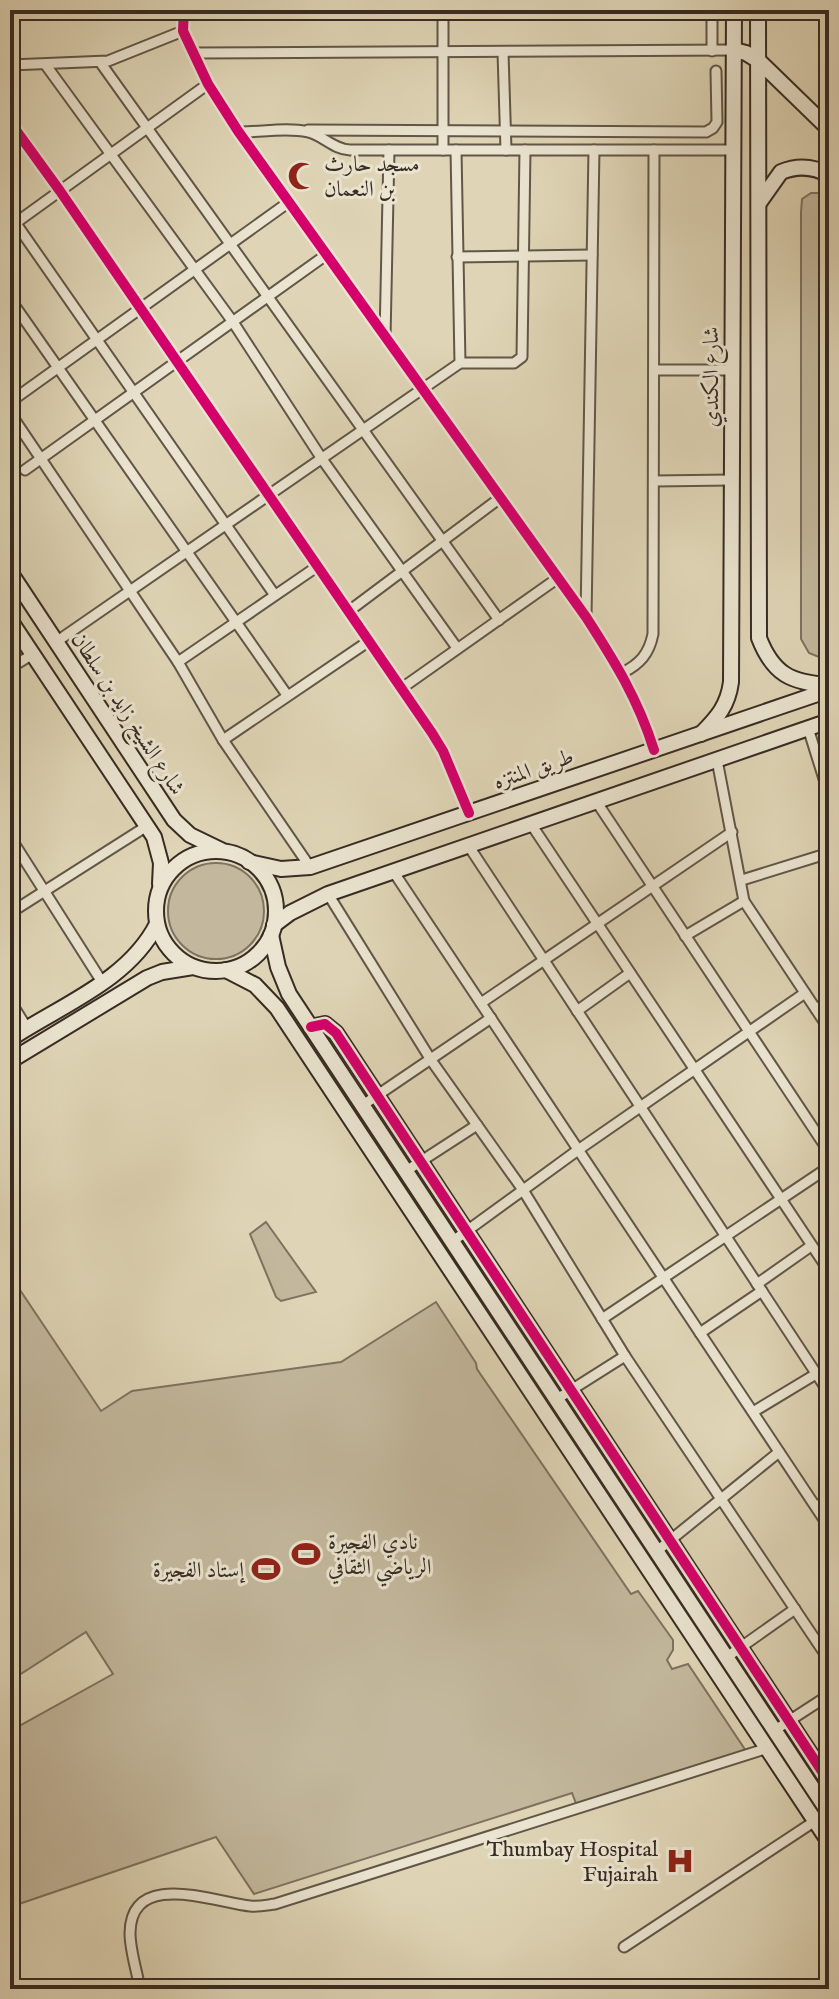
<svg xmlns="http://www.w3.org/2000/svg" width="839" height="1999" font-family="'IM FELL English',Amiri,serif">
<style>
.green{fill:#c3b89d;stroke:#7e7260;stroke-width:2}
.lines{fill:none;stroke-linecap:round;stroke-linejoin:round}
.street-tunnel{stroke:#beb399;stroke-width:9;stroke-dasharray:9 4.5;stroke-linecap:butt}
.street-casing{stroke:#625648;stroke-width:13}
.secondary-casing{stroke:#382b23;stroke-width:18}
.street{stroke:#eae4d0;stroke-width:9}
.secondary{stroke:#eae4d0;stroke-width:14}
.cycleway-casing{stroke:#eae4d0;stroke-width:15}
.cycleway{stroke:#d6006c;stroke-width:10}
.labels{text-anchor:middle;stroke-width:6;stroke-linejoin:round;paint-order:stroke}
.poi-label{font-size:22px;fill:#382b23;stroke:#eae4d0;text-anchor:start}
.street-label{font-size:22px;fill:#382b23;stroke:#eae4d0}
</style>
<rect width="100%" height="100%" fill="#dfd5b6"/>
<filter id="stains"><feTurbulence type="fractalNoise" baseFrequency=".0025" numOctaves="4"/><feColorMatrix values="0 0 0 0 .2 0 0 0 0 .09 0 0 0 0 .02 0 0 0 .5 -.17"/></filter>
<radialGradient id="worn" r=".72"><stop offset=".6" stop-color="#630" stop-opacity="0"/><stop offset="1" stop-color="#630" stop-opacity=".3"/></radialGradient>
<g class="green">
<path d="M811,193H823L829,199V661L809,653L801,639V212L802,199Z"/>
<circle cx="216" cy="911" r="48"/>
<path d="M266,1222L316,1292L281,1301L276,1297L250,1234Z"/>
<path d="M10,1275L101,1411L132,1391L341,1362L436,1302L476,1363L477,1369L631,1594L638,1591L673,1640V1650L667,1660L672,1669L688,1664L746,1751L577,1806L572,1793L254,1894L216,1837L10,1907V1731L113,1674L86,1632L10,1681Z"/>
</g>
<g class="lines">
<path class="street-tunnel" d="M10,480L25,470"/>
<defs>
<g id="street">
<path d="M184,10L183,31L208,84L238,131L586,617C615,662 638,699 654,750"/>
<path d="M443,10V150"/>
<path d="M712,10V51"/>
<path d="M503,52L506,150"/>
<path d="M194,53L734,50"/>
<path d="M100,62L499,620"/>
<path d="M45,64L233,322L322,459L457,648"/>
<path d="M10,65L108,61L183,31"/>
<path d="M10,122L60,191L432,733L443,751L469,813"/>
<path d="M308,130L706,132L713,128L717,122L716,71"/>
<path d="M241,132C262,132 288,127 308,132C324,136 333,149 350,150H733"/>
<path d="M456,150L460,363"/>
<path d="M10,215L274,594"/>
<path d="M10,227L208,84"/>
<path d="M457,257L592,255"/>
<path d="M10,299L287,695"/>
<path d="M385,338L389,150"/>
<path d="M654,370H732"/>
<path d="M10,402L289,202"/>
<path d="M10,413L178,662L223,740L310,867"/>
<path d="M25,470L326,255"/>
<path d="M654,481L731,480"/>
<path d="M349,611L500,498"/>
<path d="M586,617L594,150"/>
<path d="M56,642L460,363H514L522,357L525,150"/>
<path d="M178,662L318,566"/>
<path d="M10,668L33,654"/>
<path d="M622,673C640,664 649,654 653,634L654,150"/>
<path d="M402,688L558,578"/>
<path d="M808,728L829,795"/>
<path d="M223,740L369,641"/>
<path d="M717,760L744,901L829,1029"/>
<path d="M596,801L829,1152"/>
<path d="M531,824L829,1271"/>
<path d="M10,837L102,982"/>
<path d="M468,845L829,1393"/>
<path d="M393,871L829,1527"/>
<path d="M742,880L829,853"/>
<path d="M328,894L431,1060L523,1190L625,1356L829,1660"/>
<path d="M10,913L147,826"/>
<path d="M685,936L744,901"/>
<path d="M10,1001L27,1028"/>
<path d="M481,1003L732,832"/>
<path d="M816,1009L829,1001"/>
<path d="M577,1011L630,973"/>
<path d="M363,1105L491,1018"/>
<path d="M406,1171L477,1125"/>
<path d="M453,1241L578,1150L805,993"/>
<path d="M757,1284L811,1246"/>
<path d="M602,1319L829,1167"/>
<path d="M700,1333L762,1291"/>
<path d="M557,1399L625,1356"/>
<path d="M753,1412L816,1374"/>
<path d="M816,1507L829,1498"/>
<path d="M657,1551L779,1452"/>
<path d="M727,1657L795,1609"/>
<path d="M775,1730L829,1695"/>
<path d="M624,1947L815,1821"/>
<path d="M140,1989C137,1971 130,1951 130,1933C131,1869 214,1902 250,1906C259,1907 267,1905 275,1904L768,1748"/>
</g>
<g id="secondary">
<path d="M758,10L759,638C773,674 791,683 829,685"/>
<path d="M734,50L746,53L759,61L829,129"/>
<path d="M759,203L781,172C798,165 813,166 829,175"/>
<path d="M10,572L174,820L190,835L221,850"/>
<path d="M10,620L154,837L161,863L160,884"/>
<path d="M701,734C718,717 728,705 731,682L734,10"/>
<circle cx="216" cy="911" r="60"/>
<path d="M249,862L281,869L310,867L829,690"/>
<path d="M274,925L290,913L328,894L829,721"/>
<path d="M271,935L278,967L289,994L829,1813"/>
<path d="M226,970L255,985L277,1008L829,1842"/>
<path d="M311,1027L325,1024L336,1033L829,1782"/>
<path d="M10,1039C61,1005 128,981 157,924"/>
<path d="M10,1061L147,978L162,972L193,967"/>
</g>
</defs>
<use href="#street" class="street-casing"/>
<use href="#secondary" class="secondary-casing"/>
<use href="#street" class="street"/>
<use href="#secondary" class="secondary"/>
<defs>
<g id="cycleway">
<path d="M184,10L183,31L208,84L238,131L586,617C615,662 638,699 654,750"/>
<path d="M10,122L60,191L432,733L443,751L469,813"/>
<path d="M311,1027L325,1024L336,1033L829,1782"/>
</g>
</defs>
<use href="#cycleway" class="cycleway-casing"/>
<use href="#cycleway" class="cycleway"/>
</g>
<defs>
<symbol id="mosque-bare" viewBox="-9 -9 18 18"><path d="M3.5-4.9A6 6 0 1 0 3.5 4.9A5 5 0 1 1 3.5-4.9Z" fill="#8f2418" stroke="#eae4d0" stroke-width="2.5" paint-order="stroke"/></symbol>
<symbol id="stadium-bare" viewBox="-9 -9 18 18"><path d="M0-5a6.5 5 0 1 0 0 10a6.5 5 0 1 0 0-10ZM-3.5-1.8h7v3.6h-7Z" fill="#8f2418" stroke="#eae4d0" stroke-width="2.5" paint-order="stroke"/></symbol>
<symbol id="hospital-bare" viewBox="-9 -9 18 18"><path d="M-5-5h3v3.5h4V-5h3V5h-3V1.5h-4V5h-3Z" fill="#8f2418" stroke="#eae4d0" stroke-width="2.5" paint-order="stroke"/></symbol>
</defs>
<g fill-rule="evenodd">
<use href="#mosque-bare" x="282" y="156" width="40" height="40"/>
<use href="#stadium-bare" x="286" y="1534" width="40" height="40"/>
<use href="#stadium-bare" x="246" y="1549" width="40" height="40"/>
<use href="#hospital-bare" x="660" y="1841" width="40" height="40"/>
</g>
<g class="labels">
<g class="poi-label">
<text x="324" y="171">مسجد حارث<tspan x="324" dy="25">بن النعمان</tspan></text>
<text x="328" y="1549">نادي الفجيرة<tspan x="328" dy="25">الرياضي الثقافي</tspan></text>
<text x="244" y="1577" text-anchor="end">إستاد الفجيرة</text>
<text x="658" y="1856" text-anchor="end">Thumbay Hospital<tspan x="658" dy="25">Fujairah</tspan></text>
</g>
<g class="street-label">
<text transform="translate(710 377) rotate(-90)" y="8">شارع الكندي</text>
<text transform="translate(129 713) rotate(57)" y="8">شارع الشيخ زايد بن سلطان</text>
<text transform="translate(533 768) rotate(-19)" y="8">طريق المنتزه</text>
</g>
</g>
<rect width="839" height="1999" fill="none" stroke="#dfd5b6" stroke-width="40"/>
<rect x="12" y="12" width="815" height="1975" fill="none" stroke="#382b23" stroke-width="4"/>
<rect x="20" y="20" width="799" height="1959" fill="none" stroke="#382b23" stroke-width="2"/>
<rect width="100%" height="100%" filter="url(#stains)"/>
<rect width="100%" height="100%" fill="url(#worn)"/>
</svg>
